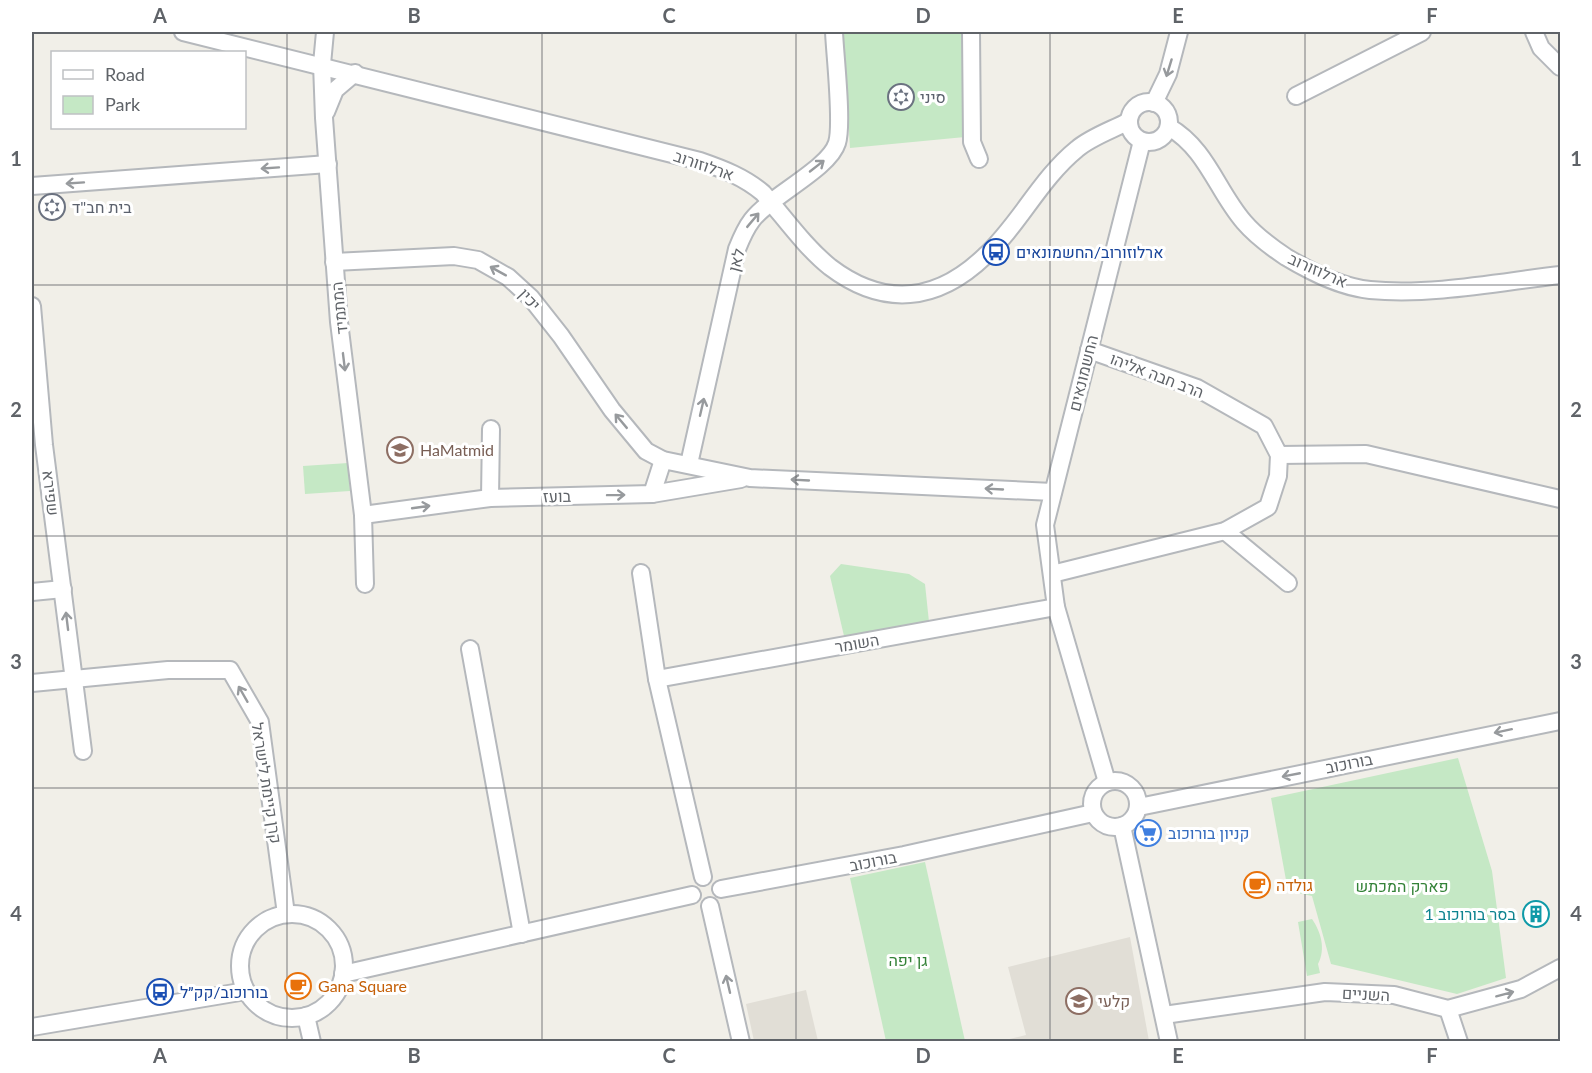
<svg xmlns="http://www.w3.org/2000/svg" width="1592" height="1073" font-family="Lato,Heebo,sans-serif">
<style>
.education{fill:#e1ded6}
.green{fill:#c5e8c5}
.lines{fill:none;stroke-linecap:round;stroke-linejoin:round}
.minor-casing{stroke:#b5b8bc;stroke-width:20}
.minor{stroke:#fff;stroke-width:16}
.oneway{stroke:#979a9d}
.grid{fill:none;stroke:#5f6368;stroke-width:1.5;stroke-opacity:0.55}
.labels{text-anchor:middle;stroke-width:6;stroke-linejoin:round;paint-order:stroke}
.worship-label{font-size:16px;fill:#5b616d;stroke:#fff;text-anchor:start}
.street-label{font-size:16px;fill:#5f6368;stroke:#fff}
.transit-label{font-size:16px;fill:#164399;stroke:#fff;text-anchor:start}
.education-label{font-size:16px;fill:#785e54;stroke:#fff;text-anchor:start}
.shop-label{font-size:16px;fill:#366cbe;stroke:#fff;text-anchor:start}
.food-label{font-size:16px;fill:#c56008;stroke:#fff;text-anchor:start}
.park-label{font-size:16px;fill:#348238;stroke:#fff}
.culture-label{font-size:16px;fill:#0d838f;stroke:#fff;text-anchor:end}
.neatline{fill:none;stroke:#5f6368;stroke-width:2}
.grid-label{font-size:20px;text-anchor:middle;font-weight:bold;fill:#5f6368}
</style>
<rect width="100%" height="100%" fill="#f1efe8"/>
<g class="education">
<path d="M1130,937L1149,1041H1001L1026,1035L1008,967Z"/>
<path d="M806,990L818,1041H754L746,1004Z"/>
</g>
<g class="green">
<path d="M843,32H966L965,137L850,148Z"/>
<path d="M348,463L350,491L305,494L303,466Z"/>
<path d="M841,564L909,574L925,584L929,622L844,636L830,576Z"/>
<path d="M1458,758L1492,871L1506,978L1457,994L1331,964L1312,896L1288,891L1271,798Z"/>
<path d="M925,862L965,1041H886L850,878Z"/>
<path d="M1312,919C1321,932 1326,949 1318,964L1320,973L1307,976L1298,922Z"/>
</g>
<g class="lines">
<defs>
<g id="minor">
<path d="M183,32L700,161C723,169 744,177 763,193C784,217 805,247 830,267C884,308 937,302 985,256C1019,225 1040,179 1077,149C1091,137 1112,130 1129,121"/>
<path d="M325,32L322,64L324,118L339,322L363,515L365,584"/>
<path d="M971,32L972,142L979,159"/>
<path d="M1534,32L1541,48L1560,67"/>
<path d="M1296,96L1422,32"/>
<circle cx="1149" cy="122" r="20"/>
<path d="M1154,103L1168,74L1179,32"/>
<path d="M326,112L335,90L355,73"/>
<path d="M1169,127C1207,149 1217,191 1244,222C1256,236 1271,247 1286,257C1311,272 1340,287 1370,290C1431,296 1500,282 1560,275"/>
<path d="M32,186L328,164"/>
<path d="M334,262L454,256L478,260L508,277L531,298L561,336L612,410L646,451L663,460L750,478L1053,492"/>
<path d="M32,306L44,445L83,751"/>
<path d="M1279,455L1366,454L1560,499"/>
<path d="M689,464L737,249C741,239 745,229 752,220C770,196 829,169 837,143C843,124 835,55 834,32"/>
<path d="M652,494L663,460"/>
<path d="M490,498L491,429"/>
<path d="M363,515L490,498L652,494L741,479"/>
<path d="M1225,531L1288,583"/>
<path d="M641,573L657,679L703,877"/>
<path d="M1052,574L1225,531L1268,507L1278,476L1279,455L1264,426L1197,388L1089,350"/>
<path d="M32,592L63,589"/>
<path d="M470,649L522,934"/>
<path d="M657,679L1056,607"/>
<path d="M32,683L168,670H230L260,722L286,914"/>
<circle cx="1115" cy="804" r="23"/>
<path d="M1107,782L1056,607L1045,525L1142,141"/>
<path d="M1139,807L1560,721"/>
<path d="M1122,826L1169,1042"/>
<path d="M721,889L904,855L1093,813"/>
<path d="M710,906L741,1042"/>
<circle cx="292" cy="966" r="52"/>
<path d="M343,974L692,895"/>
<path d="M1448,1009L1459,1042"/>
<path d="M1164,1015L1325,992L1394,995L1448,1009L1521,989L1560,968"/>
<path d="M306,1016L312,1042"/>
<path d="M32,1027L246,991"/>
</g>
</defs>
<use href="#minor" class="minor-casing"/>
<use href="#minor" class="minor"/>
</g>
<defs><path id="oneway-shaft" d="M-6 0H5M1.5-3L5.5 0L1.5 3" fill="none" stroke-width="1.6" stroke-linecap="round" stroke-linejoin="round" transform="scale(1.5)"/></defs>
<g class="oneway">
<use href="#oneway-shaft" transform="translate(1169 68) rotate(107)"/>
<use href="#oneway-shaft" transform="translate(817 166) rotate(-38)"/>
<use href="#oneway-shaft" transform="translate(270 168) rotate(176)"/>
<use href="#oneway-shaft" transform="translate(75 183) rotate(176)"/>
<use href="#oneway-shaft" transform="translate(753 220) rotate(-50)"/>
<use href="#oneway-shaft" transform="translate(498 271) rotate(-151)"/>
<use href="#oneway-shaft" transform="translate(344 362) rotate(83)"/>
<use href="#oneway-shaft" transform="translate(702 407) rotate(-77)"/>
<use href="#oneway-shaft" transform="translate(621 421) rotate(-130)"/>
<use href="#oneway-shaft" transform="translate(800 480) rotate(-177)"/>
<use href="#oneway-shaft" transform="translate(994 489) rotate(-177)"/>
<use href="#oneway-shaft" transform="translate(616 495) rotate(-1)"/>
<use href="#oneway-shaft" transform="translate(421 507) rotate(-8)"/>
<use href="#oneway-shaft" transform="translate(67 621) rotate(-97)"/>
<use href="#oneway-shaft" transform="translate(243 694) rotate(-120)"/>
<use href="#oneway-shaft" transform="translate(1503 731) rotate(168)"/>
<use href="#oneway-shaft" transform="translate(1291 775) rotate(169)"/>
<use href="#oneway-shaft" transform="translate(728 984) rotate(-103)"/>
<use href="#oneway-shaft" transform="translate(1505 994) rotate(-15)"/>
</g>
<path class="grid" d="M287,32V1042M542,32V1042M796,32V1042M1050,32V1042M1305,32V1042M32,285H1560M32,536H1560M32,788H1560"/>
<defs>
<symbol id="synagogue-ring" viewBox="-11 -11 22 22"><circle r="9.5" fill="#fff" stroke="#6b7280" stroke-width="1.5"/><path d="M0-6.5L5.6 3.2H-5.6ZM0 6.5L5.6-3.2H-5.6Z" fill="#6b7280"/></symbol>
<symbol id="bus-ring" viewBox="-11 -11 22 22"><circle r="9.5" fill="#fff" stroke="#1a4fb4" stroke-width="1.5"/><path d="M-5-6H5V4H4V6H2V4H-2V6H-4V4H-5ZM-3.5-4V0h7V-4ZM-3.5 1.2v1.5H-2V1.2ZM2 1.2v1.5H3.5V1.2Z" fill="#1a4fb4"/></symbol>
<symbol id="school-ring" viewBox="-11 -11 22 22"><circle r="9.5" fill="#fff" stroke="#8d6e63" stroke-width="1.5"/><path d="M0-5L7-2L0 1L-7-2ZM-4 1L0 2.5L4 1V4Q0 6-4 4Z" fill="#8d6e63"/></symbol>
<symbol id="supermarket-ring" viewBox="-11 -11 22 22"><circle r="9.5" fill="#fff" stroke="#3f7fe0" stroke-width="1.5"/><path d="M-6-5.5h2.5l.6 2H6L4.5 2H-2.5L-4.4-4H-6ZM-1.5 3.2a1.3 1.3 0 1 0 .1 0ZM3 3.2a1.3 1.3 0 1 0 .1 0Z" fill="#3f7fe0"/></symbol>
<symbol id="cafe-ring" viewBox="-11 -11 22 22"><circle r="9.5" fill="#fff" stroke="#e8710a" stroke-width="1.5"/><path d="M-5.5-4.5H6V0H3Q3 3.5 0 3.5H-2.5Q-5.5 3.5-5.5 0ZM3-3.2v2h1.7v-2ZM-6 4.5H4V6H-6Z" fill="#e8710a"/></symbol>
<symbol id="building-ring" viewBox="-11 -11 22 22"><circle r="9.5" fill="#fff" stroke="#0f9aa8" stroke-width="1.5"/><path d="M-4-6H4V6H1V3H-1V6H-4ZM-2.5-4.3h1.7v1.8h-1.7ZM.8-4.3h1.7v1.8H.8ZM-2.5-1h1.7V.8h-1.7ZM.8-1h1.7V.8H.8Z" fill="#0f9aa8"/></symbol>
</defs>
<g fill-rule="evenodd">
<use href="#synagogue-ring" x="886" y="82" width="30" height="30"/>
<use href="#synagogue-ring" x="37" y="192" width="30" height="30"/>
<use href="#bus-ring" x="981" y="237" width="30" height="30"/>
<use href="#school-ring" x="385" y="435" width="30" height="30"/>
<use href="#supermarket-ring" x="1133" y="818" width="30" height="30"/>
<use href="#cafe-ring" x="1242" y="870" width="30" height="30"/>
<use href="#building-ring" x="1521" y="899" width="30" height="30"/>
<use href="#cafe-ring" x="283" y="971" width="30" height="30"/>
<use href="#bus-ring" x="145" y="977" width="30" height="30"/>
<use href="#school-ring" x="1064" y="986" width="30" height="30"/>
</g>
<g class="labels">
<g class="worship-label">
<text x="920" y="103">סיני</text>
<text x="72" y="213">בית חב"ד</text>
</g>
<g class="street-label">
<text transform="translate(704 165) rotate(19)" y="6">ארלוזורוב</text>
<text transform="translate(736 260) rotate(-75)" y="6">לאן</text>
<text transform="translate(1318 270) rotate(24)" y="6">ארלוזורוב</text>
<text transform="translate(530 299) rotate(47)" y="6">יכין</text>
<text transform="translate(339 308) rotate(-96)" y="6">המתמיד</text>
<text transform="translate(1083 373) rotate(-76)" y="6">החשמונאים</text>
<text transform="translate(1157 375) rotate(21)" y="6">הרב חבה אליהו</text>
<text transform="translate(51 493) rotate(83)" y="6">שפירא</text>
<text transform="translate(557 496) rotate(-1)" y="6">בועז</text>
<text transform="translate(857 643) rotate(-10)" y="6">השומר</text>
<text transform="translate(1349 763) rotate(-11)" y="6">בורוכוב</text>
<text transform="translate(267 783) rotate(81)" y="6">קרן קיימת לישראל</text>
<text transform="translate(873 861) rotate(-11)" y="6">בורוכוב</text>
<text transform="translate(1366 994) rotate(3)" y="6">השניים</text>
</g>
<g class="transit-label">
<text x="1016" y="258">ארלוזורוב/החשמונאים</text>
<text x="180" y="998">בורוכוב/קק״ל</text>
</g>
<g class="education-label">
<text x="420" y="456">HaMatmid</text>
<text x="1098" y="1007">קלעי</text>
</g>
<g class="shop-label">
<text x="1168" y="839">קניון בורוכוב</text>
</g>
<g class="food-label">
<text x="1276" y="891">גולדה</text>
<text x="318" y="992">Gana Square</text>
</g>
<g class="park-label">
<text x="1402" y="892">פארק המכתש</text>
<text x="908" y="966">גן יפה</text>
</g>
<g class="culture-label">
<text x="1516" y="920">בסר בורוכוב 1</text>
</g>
</g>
<rect width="1592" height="1073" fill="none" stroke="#ffffff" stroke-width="66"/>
<rect x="51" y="51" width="195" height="78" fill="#ffffff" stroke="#bfc1c3" stroke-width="1.5"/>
<rect x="63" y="70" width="30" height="9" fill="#ffffff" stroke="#bfc1c3" stroke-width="1.5"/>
<text x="105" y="81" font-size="18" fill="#5f6368">Road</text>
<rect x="63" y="96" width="30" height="18" fill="#c5e8c5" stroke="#bfc1c3" stroke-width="1.5"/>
<text x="105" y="111" font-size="18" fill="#5f6368">Park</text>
<rect x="33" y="33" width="1526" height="1007" class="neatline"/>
<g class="grid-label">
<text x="160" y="23">A</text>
<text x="414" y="23">B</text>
<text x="669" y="23">C</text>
<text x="923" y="23">D</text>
<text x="1178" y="23">E</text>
<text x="1432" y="23">F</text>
<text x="16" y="166">1</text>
<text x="1576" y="166">1</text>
<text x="16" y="417">2</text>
<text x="1576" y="417">2</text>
<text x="16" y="669">3</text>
<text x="1576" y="669">3</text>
<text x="16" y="921">4</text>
<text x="1576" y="921">4</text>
<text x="160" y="1063">A</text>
<text x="414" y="1063">B</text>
<text x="669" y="1063">C</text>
<text x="923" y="1063">D</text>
<text x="1178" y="1063">E</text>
<text x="1432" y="1063">F</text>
</g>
</svg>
